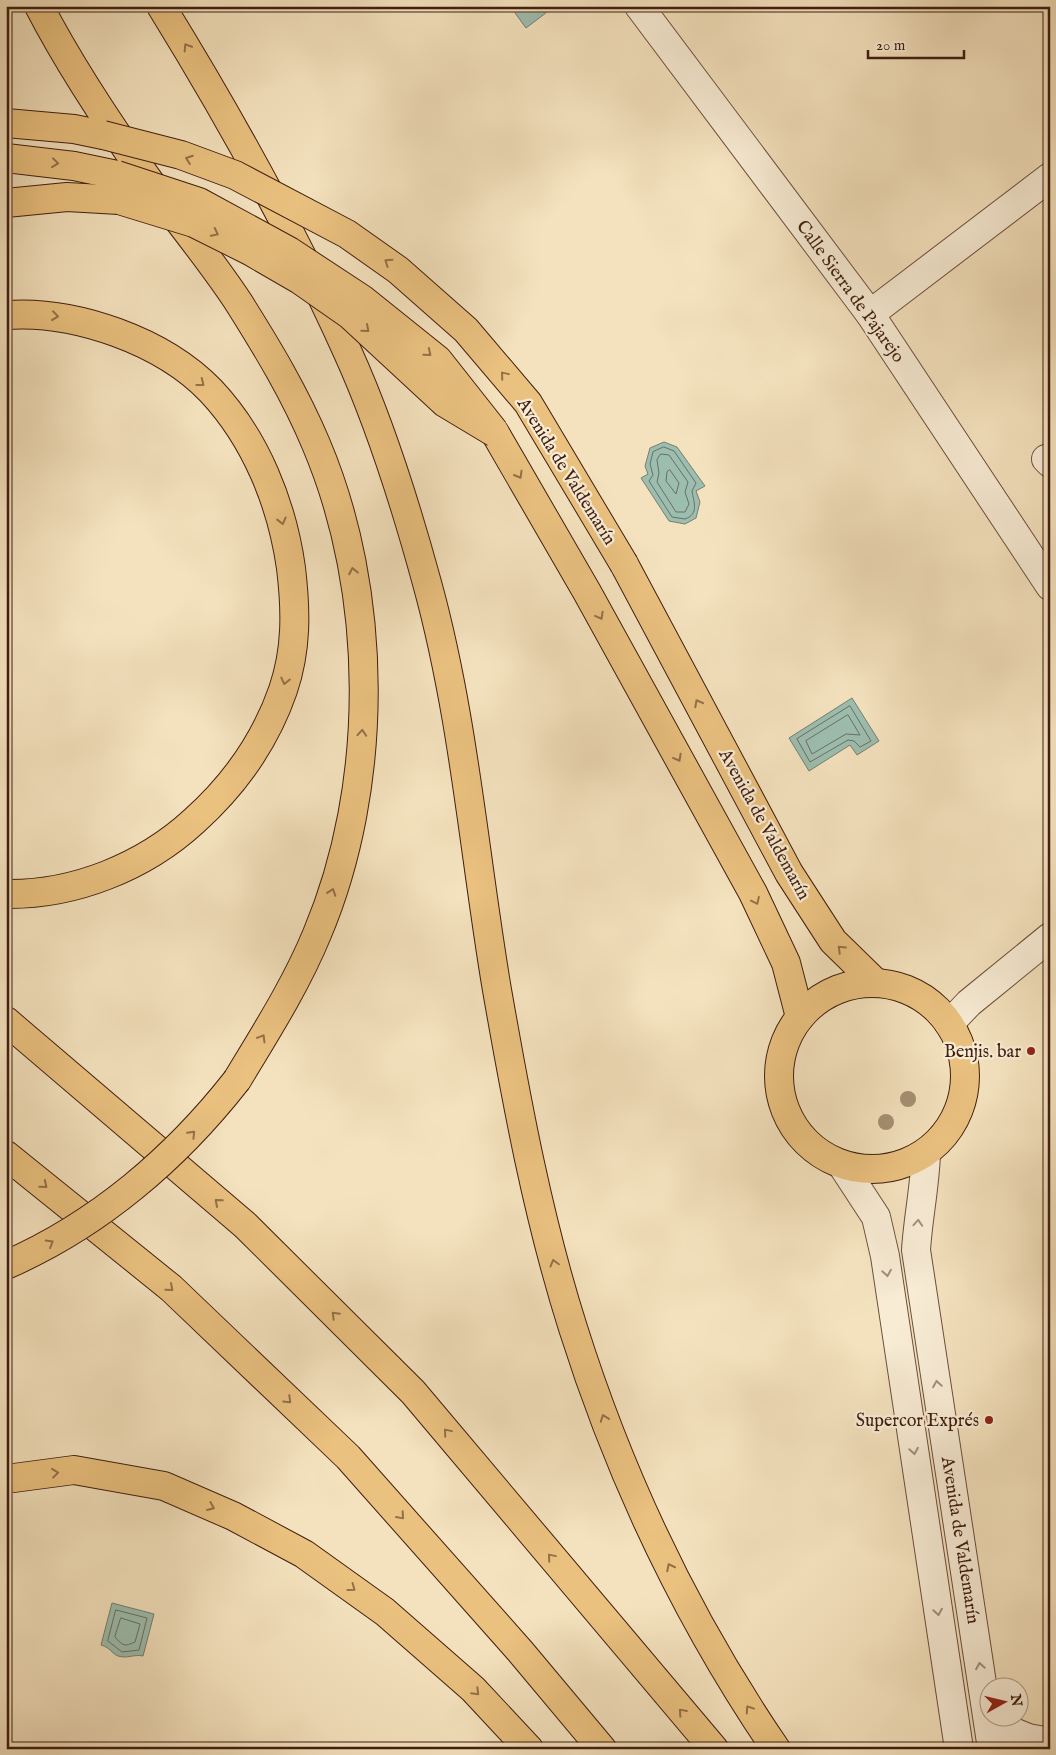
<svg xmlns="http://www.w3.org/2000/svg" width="1056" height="1755" font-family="'IM FELL English',serif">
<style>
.water{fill:#9cbeb0;stroke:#767e70}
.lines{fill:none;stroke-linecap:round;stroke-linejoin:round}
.shore{stroke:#6d6e60;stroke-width:1}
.minor-casing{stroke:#6c4f3c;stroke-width:30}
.major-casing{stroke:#3e1e11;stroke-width:30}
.highway-casing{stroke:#3e1e11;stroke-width:30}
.minor{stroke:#f8ecd5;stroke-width:28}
.major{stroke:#eac17f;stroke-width:28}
.highway{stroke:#eac17f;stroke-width:28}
.major-bridge-casing{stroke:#3e1e11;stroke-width:30;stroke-linecap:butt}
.highway-bridge-casing{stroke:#3e1e11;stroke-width:30;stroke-linecap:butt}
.major-bridge{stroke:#eac17f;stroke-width:28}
.highway-bridge{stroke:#eac17f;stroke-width:28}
.tree{fill:#a59174}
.oneway{stroke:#947048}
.oneway2{stroke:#a48f7d}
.poi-dot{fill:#8f2418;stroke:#f8ecd5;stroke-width:2}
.labels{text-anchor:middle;stroke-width:4.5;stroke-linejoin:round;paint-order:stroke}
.street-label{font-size:18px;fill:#3e1e11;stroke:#f8ecd5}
.poi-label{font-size:18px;fill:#3e1e11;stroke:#f8ecd5;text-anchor:end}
</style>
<rect width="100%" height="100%" fill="#f4e2be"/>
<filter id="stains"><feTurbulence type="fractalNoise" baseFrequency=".004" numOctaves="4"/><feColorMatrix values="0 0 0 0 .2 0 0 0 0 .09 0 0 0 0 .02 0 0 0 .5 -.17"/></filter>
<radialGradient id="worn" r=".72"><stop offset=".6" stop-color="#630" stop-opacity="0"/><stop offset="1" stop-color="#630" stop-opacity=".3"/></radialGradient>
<g class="water">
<path d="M510,6H555L526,28Z"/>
<path d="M664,442L677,447L705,486L696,491L700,502L696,518L685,524L669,521L641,478L648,474L645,466L650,448Z"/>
<path d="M852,698L879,741L857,755L850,745L809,771L789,738Z"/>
<path d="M112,1603L154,1614L143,1656C134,1654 127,1659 118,1656C111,1653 111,1648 101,1645Z"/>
</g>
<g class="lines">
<g class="shore">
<path d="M664,447L674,451L696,483L692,491C694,503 699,514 685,519L672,517L649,481L653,475L650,464L653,452Z"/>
<path d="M661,454L669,455L688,482L685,492L689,504L685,512H676L657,482L659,473L657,460Z"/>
<path d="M670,470L679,483L676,494L666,481L667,472Z"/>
<path d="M850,706L871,741L860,747L854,741L848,740L810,762L797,739Z"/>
<path d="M848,715L860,735L846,734L812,754L806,741Z"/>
<path d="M116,1610L147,1618L139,1650L122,1652L108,1641Z"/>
<path d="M121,1618L140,1624L135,1642C124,1647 123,1646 115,1637Z"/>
</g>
<defs>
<g id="minor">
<path d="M639,6L870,314L1050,586"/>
<path d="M870,314L1050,177"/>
<path d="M1046,459L1050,463"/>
<path d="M949,1024L969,1003L1050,937"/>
<path d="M926,1153C925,1186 918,1218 916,1250L992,1749"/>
<path d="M842,1165L876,1217L885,1256L959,1749"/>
<path d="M989,1722L1028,1738L1050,1742"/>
</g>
<g id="major">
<path d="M6,123L74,129L103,135"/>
<path d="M6,158L74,166L117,175"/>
<path d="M495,433L587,592L753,893L786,963L800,1017"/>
<path d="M624,564L789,873L833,941L876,983"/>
<circle cx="872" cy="1076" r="93"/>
</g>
<g id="highway">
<path d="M39,6C70,66 108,123 147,178C177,220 211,260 239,303C268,349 295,394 316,444C379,592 380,785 317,934C296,985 266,1032 237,1080"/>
<path d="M161,6C230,118 294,233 348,353C381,426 406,506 427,583C464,717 474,854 497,990C517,1104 538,1218 573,1328C620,1477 688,1620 776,1749"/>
<path d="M6,203L67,197L119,200"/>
<path d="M6,315C75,310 163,341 211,391C256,439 282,504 291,568C296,610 297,649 283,690C265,742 234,785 194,821C144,867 74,895 6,894"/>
<path d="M6,1021L245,1225L413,1392L714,1749"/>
<path d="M6,1155L171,1288L348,1457L520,1651L602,1749"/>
<path d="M6,1479L74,1470L164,1486L233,1516L304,1554L385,1612L473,1689L529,1749"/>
</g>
</defs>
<use href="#minor" class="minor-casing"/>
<use href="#major" class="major-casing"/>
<use href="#highway" class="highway-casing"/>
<use href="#minor" class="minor"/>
<use href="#major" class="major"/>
<use href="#highway" class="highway"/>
<defs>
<g id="major-bridge">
<path d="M103,135L181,155L235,175L347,234L398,270L466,330L528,403L624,564"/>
<path d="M117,175L199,202L289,251L362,299L438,360L494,431"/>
</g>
<g id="highway-bridge">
<path d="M119,200L194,223L250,251L300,280L350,315L445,403L495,433"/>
<path d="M6,1265C98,1225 176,1158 237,1080"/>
</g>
</defs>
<use href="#major-bridge" class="major-bridge-casing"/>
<use href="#highway-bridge" class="highway-bridge-casing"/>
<use href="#major-bridge" class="major-bridge"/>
<use href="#highway-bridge" class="highway-bridge"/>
</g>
<g class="tree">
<circle cx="908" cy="1099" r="8"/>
<circle cx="886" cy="1122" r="8"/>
</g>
<defs><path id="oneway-chevron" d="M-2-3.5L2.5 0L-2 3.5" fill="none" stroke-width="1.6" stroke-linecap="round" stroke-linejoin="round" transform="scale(1.25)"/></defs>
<g class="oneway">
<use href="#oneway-chevron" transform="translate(187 47) rotate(-122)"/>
<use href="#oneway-chevron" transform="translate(189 159) rotate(-160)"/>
<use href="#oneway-chevron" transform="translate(55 163) rotate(7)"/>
<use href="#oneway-chevron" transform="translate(215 233) rotate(26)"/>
<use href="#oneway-chevron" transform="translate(388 262) rotate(-145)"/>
<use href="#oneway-chevron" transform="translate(55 316) rotate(7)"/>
<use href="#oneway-chevron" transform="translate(366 329) rotate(41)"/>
<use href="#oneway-chevron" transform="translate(428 353) rotate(39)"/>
<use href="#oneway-chevron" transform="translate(504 375) rotate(-130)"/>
<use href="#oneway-chevron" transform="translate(201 383) rotate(38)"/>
<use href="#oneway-chevron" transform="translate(519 475) rotate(60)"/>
<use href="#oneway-chevron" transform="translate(282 521) rotate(76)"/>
<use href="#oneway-chevron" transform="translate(353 571) rotate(-101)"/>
<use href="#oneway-chevron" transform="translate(600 616) rotate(61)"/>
<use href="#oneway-chevron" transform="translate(285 681) rotate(103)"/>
<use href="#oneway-chevron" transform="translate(698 703) rotate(-118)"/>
<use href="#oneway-chevron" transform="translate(362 733) rotate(-86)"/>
<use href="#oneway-chevron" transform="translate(678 758) rotate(61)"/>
<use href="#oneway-chevron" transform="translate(332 892) rotate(-71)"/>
<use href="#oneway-chevron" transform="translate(756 901) rotate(65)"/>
<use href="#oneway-chevron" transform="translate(841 949) rotate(-136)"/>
<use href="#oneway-chevron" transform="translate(262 1038) rotate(-59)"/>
<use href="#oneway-chevron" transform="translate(192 1134) rotate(-46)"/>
<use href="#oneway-chevron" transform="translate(44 1185) rotate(39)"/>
<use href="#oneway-chevron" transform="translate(218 1202) rotate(-139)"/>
<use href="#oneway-chevron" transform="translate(50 1243) rotate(-30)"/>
<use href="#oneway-chevron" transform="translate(554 1263) rotate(-105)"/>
<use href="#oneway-chevron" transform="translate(170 1288) rotate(41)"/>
<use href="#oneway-chevron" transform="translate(335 1315) rotate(-135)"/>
<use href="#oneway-chevron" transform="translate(288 1400) rotate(44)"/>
<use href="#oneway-chevron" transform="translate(604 1418) rotate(-110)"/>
<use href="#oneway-chevron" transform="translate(447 1432) rotate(-130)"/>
<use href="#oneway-chevron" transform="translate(55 1473) rotate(-7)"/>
<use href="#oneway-chevron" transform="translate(211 1507) rotate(23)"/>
<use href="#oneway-chevron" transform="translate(401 1516) rotate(49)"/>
<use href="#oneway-chevron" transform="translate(551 1557) rotate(-130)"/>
<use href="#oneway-chevron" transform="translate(670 1567) rotate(-117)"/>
<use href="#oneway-chevron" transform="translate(352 1588) rotate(36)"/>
<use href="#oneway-chevron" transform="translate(476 1692) rotate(45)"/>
<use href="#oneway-chevron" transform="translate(749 1709) rotate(-124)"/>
<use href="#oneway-chevron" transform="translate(682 1712) rotate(-131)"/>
</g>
<g class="oneway2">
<use href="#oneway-chevron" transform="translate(918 1223) rotate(-86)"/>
<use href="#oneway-chevron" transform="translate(887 1273) rotate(81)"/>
<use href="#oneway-chevron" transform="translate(937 1384) rotate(-99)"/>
<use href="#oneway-chevron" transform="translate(914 1451) rotate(81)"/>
<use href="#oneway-chevron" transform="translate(938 1612) rotate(81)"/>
<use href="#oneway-chevron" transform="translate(980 1666) rotate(-99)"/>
</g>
<g class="poi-dot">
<circle cx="1031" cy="1051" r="5"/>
<circle cx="989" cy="1420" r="5"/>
</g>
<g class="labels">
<g class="street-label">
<text transform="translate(851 291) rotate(54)" y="6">Calle Sierra de Pajarejo</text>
<text transform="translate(567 471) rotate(58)" y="6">Avenida de Valdemarín</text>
<text transform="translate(765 824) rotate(61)" y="6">Avenida de Valdemarín</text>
<text transform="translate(961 1540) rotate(81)" y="6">Avenida de Valdemarín</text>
</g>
<g class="poi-label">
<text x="1021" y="1057">Benjis. bar</text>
<text x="979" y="1426">Supercor Exprés</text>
</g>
</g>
<rect width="1056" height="1755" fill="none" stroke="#f4e2be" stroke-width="25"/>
<rect x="8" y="8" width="1041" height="1740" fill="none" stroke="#3e1e11" stroke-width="2.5"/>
<rect x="12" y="12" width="1031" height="1730" fill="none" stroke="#3e1e11"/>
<g transform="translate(1004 1702) rotate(82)"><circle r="24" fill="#f8ecd5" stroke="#ae9a87"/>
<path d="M0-4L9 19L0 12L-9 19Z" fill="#8f2418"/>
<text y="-8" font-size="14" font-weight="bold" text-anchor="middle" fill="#3e1e11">N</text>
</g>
<path d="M868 50v8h96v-8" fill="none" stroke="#3e1e11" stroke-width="2.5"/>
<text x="876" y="50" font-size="15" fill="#3e1e11" stroke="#f8ecd5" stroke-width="4" paint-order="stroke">20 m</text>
<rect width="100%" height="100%" filter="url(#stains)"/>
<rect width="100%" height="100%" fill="url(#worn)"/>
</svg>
